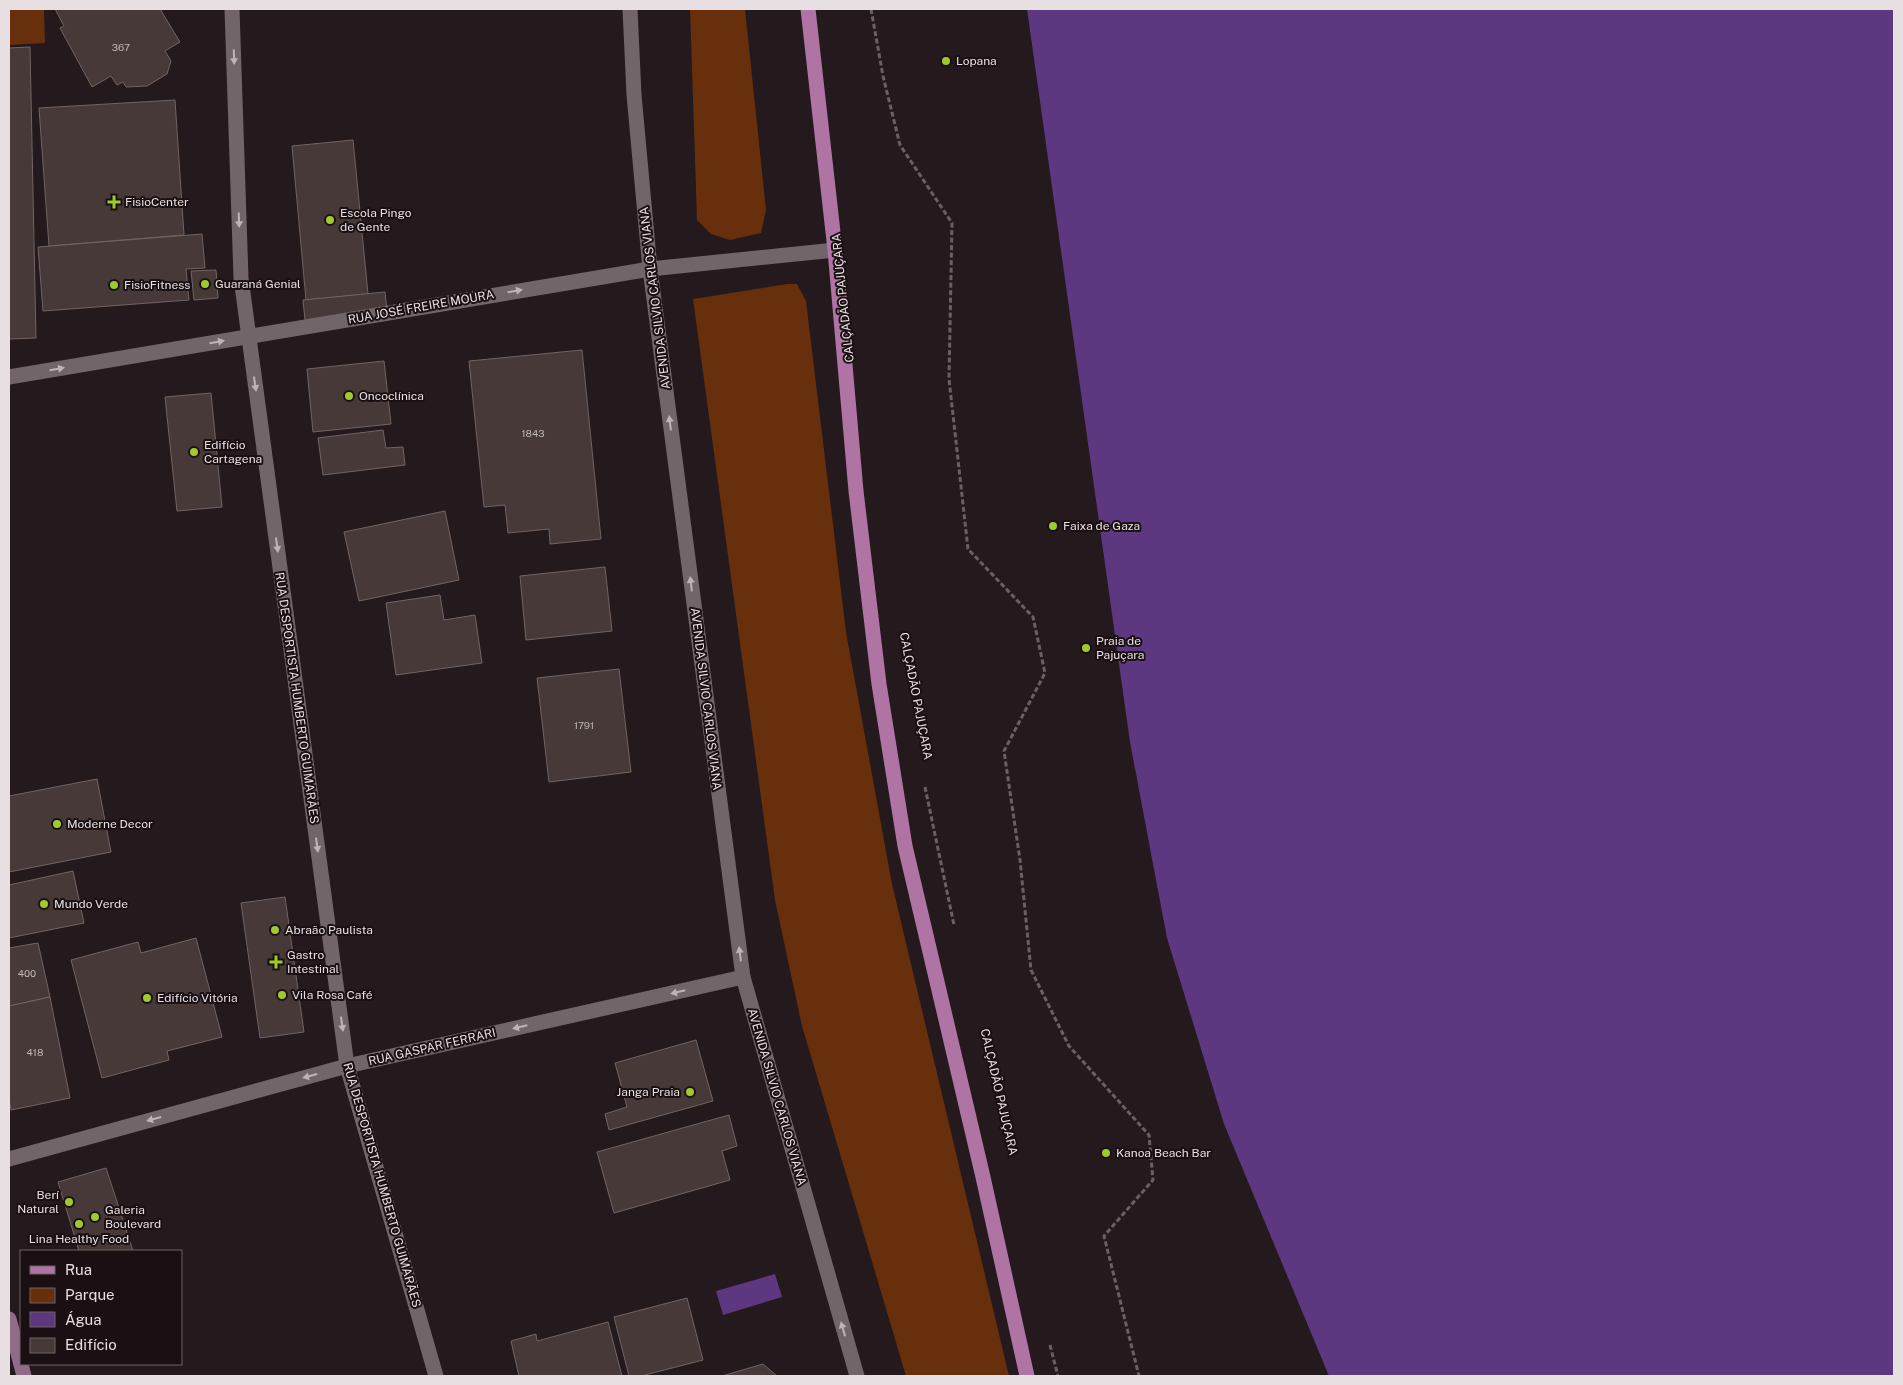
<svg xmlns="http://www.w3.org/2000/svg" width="1903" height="1385" font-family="'Public Sans',sans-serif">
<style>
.green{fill:#672f0b}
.water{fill:#5e3781}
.building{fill:#463938;stroke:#726463}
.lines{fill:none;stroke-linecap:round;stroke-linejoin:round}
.path{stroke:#6a6063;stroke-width:3;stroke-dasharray:5 2.5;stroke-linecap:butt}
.street{stroke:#726569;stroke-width:15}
.secondary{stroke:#906c87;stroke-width:15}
.primary{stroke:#af73a4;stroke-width:15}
.oneway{fill:#beb4b7}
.poi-dot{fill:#a0c92c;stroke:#1a1013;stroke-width:2}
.labels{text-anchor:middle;stroke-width:4;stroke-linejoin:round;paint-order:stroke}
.number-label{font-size:10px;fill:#bfb6b7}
.poi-label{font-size:12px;fill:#e7dfe1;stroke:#1a1013;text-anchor:start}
.street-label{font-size:12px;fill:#e7dfe1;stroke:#1a1013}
</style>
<rect width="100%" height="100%" fill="#24191c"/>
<g class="green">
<path d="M9,9H44L45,43L9,45Z"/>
<path d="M690,9H745L766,210L761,233L730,240L711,234L697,220Z"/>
<path d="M787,284H797L806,301L846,632L892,884L1009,1376H906L802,1026L775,900L693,299Z"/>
</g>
<g class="water">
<path d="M1027,9H1894V1376H1329L1224,1124L1167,938L1130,742Z"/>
<path d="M775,1274L782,1297L723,1315L716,1291Z"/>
</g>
<g class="building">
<path d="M55,9H160L180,42L165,51L171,61L167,74L147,86L126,87L123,82L117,85L111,76L92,87L60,28L64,26Z"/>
<path d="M30,47L36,338L9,339V48Z"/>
<path d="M175,100L184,235L49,246L39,108Z"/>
<path d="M353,140L368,294L306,300L292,146Z"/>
<path d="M202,234L205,268L186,269L189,300L43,311L38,247Z"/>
<path d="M216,270L218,298L194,300L191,271Z"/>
<path d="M385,292L387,311L305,320L303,300Z"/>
<path d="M582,350L601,539L550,544L549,529L508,533L505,505L484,507L469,361Z"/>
<path d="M384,361L391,424L313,432L307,369Z"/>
<path d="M211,393L222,507L177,511L165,397Z"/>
<path d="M383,430L386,448L403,447L405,465L323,475L318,438Z"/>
<path d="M445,511L459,580L359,601L344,532Z"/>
<path d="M605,567L612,631L526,640L520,576Z"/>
<path d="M440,595L444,620L475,615L482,663L396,675L386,603Z"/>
<path d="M619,669L631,772L549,782L537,678Z"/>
<path d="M97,779L111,852L9,872V796Z"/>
<path d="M73,871L84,923L9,938V885Z"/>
<path d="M285,897L304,1032L260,1038L241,903Z"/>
<path d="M196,938L222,1037L167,1051L169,1060L102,1078L71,960L138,942L141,953Z"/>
<path d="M38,943L50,997L9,1006V948Z"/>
<path d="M50,997L70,1098L11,1110L9,1099V1006Z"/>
<path d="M696,1040L713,1101L609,1130L605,1114L627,1107L615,1063Z"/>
<path d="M729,1115L737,1146L722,1151L730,1180L614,1213L597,1152Z"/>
<path d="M106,1168L133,1251H79L58,1182Z"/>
<path d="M687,1298L703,1360L641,1376H629L614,1317Z"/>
<path d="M608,1322L622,1376H519L511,1341L536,1334L537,1341Z"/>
<path d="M763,1364L777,1376H722Z"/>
</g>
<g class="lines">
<g class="path">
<path d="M871,9L883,76L900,145L952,223L949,379L968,549L1033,617L1045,673L1004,751L1020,860L1031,970L1069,1046L1149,1135L1153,1180L1104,1236L1139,1376"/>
<path d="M925,787L954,925"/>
<path d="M1050,1345L1058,1376"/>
</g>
<g class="street">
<path d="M232,9L241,278L347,1066L436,1376"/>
<path d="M630,9L634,95L650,269L743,977L857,1376"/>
<path d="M9,377L650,269L835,250"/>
<path d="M9,1159L347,1066L743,977"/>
</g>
<path class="secondary" d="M9,1319L24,1376"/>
<path class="primary" d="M808,9L835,250L856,491L879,684L905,846L983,1177L1027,1376"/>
</g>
<defs><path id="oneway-solid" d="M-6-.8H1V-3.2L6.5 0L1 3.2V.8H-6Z" transform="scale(1.25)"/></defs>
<g class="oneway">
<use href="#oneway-solid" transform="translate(234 57) rotate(88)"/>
<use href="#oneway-solid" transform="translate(239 220) rotate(88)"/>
<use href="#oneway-solid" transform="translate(515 291) rotate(-10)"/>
<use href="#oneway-solid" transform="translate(217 342) rotate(-10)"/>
<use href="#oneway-solid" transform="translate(57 369) rotate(-10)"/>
<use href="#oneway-solid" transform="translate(255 384) rotate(82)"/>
<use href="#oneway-solid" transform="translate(670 423) rotate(-97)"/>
<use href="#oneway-solid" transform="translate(277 545) rotate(82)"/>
<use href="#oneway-solid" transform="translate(691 584) rotate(-97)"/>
<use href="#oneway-solid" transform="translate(317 845) rotate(82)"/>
<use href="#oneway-solid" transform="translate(740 954) rotate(-97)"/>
<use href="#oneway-solid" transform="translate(678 992) rotate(167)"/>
<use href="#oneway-solid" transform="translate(342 1024) rotate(82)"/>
<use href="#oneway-solid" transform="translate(520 1027) rotate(167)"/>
<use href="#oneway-solid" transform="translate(310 1076) rotate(165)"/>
<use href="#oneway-solid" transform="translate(154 1119) rotate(165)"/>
<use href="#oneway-solid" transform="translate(843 1329) rotate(-106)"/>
</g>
<g class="poi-dot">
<circle cx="946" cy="61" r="5"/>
<path d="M111.5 194.5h5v5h5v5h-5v5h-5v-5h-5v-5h5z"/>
<circle cx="330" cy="220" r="5"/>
<circle cx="205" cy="284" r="5"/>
<circle cx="114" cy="285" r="5"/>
<circle cx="349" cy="396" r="5"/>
<circle cx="194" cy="452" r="5"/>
<circle cx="1053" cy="526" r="5"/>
<circle cx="1086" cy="648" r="5"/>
<circle cx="57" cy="824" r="5"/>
<circle cx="44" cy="904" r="5"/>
<circle cx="275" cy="930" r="5"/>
<path d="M273.5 954.5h5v5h5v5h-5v5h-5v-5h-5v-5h5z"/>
<circle cx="282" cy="995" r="5"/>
<circle cx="147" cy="998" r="5"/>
<circle cx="690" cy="1092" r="5"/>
<circle cx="1106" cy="1153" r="5"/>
<circle cx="69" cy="1202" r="5"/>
<circle cx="95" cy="1217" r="5"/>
<circle cx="79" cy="1224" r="5"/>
</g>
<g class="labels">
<g class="number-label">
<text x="121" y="51">367</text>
<text x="533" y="437">1843</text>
<text x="584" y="729">1791</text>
<text x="27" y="977">400</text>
<text x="35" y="1056">418</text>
</g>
<g class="poi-label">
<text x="956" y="65">Lopana</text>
<text x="125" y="206">FisioCenter</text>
<text x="340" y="217">Escola Pingo<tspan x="340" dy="14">de Gente</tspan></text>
<text x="215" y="288">Guaraná Genial</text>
<text x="124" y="289">FisioFitness</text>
<text x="359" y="400">Oncoclínica</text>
<text x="204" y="449">Edifício<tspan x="204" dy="14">Cartagena</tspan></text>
<text x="1063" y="530">Faixa de Gaza</text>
<text x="1096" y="645">Praia de<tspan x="1096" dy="14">Pajuçara</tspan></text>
<text x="67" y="828">Moderne Decor</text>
<text x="54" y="908">Mundo Verde</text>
<text x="285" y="934">Abraão Paulista</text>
<text x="287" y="959">Gastro<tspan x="287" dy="14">Intestinal</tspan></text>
<text x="292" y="999">Vila Rosa Café</text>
<text x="157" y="1002">Edifício Vitória</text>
<text x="680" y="1096" text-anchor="end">Janga Praia</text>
<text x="1116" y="1157">Kanoa Beach Bar</text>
<text x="59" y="1199" text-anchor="end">Berí<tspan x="59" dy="14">Natural</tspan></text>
<text x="105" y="1214">Galeria<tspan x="105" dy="14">Boulevard</tspan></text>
<text x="79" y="1243" text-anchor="middle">Lina Healthy Food</text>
</g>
<g class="street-label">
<text transform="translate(655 298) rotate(-97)" y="4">AVENIDA SILVIO CARLOS VIANA</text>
<text transform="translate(843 298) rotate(-96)" y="4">CALÇADÃO PAJUÇARA</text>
<text transform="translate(421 307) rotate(-10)" y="4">RUA JOSÉ FREIRE MOURA</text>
<text transform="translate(916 696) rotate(79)" y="4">CALÇADÃO PAJUÇARA</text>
<text transform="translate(297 698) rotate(82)" y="4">RUA DESPORTISTA HUMBERTO GUIMARÃES</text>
<text transform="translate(706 699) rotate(83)" y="4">AVENIDA SILVIO CARLOS VIANA</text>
<text transform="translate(432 1047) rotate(-13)" y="4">RUA GASPAR FERRARI</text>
<text transform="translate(999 1092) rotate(77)" y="4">CALÇADÃO PAJUÇARA</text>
<text transform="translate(777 1097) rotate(74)" y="4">AVENIDA SILVIO CARLOS VIANA</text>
<text transform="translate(382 1185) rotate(74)" y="4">RUA DESPORTISTA HUMBERTO GUIMARÃES</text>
</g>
</g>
<rect width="1903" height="1385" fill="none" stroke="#e7dfe1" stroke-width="20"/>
<rect x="20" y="1250" width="162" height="115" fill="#1a1013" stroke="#6c6365"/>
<rect x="30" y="1266" width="25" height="8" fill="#af73a4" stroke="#6c6365"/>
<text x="65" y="1275" font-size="15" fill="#e7dfe1">Rua</text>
<rect x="30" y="1288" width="25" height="15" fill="#672f0b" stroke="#6c6365"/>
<text x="65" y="1300" font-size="15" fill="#e7dfe1">Parque</text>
<rect x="30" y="1312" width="25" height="15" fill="#5e3781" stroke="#6c6365"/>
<text x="65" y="1325" font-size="15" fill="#e7dfe1">Água</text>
<rect x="30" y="1338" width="25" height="15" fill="#463938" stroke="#6c6365"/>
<text x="65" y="1350" font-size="15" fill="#e7dfe1">Edifício</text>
</svg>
